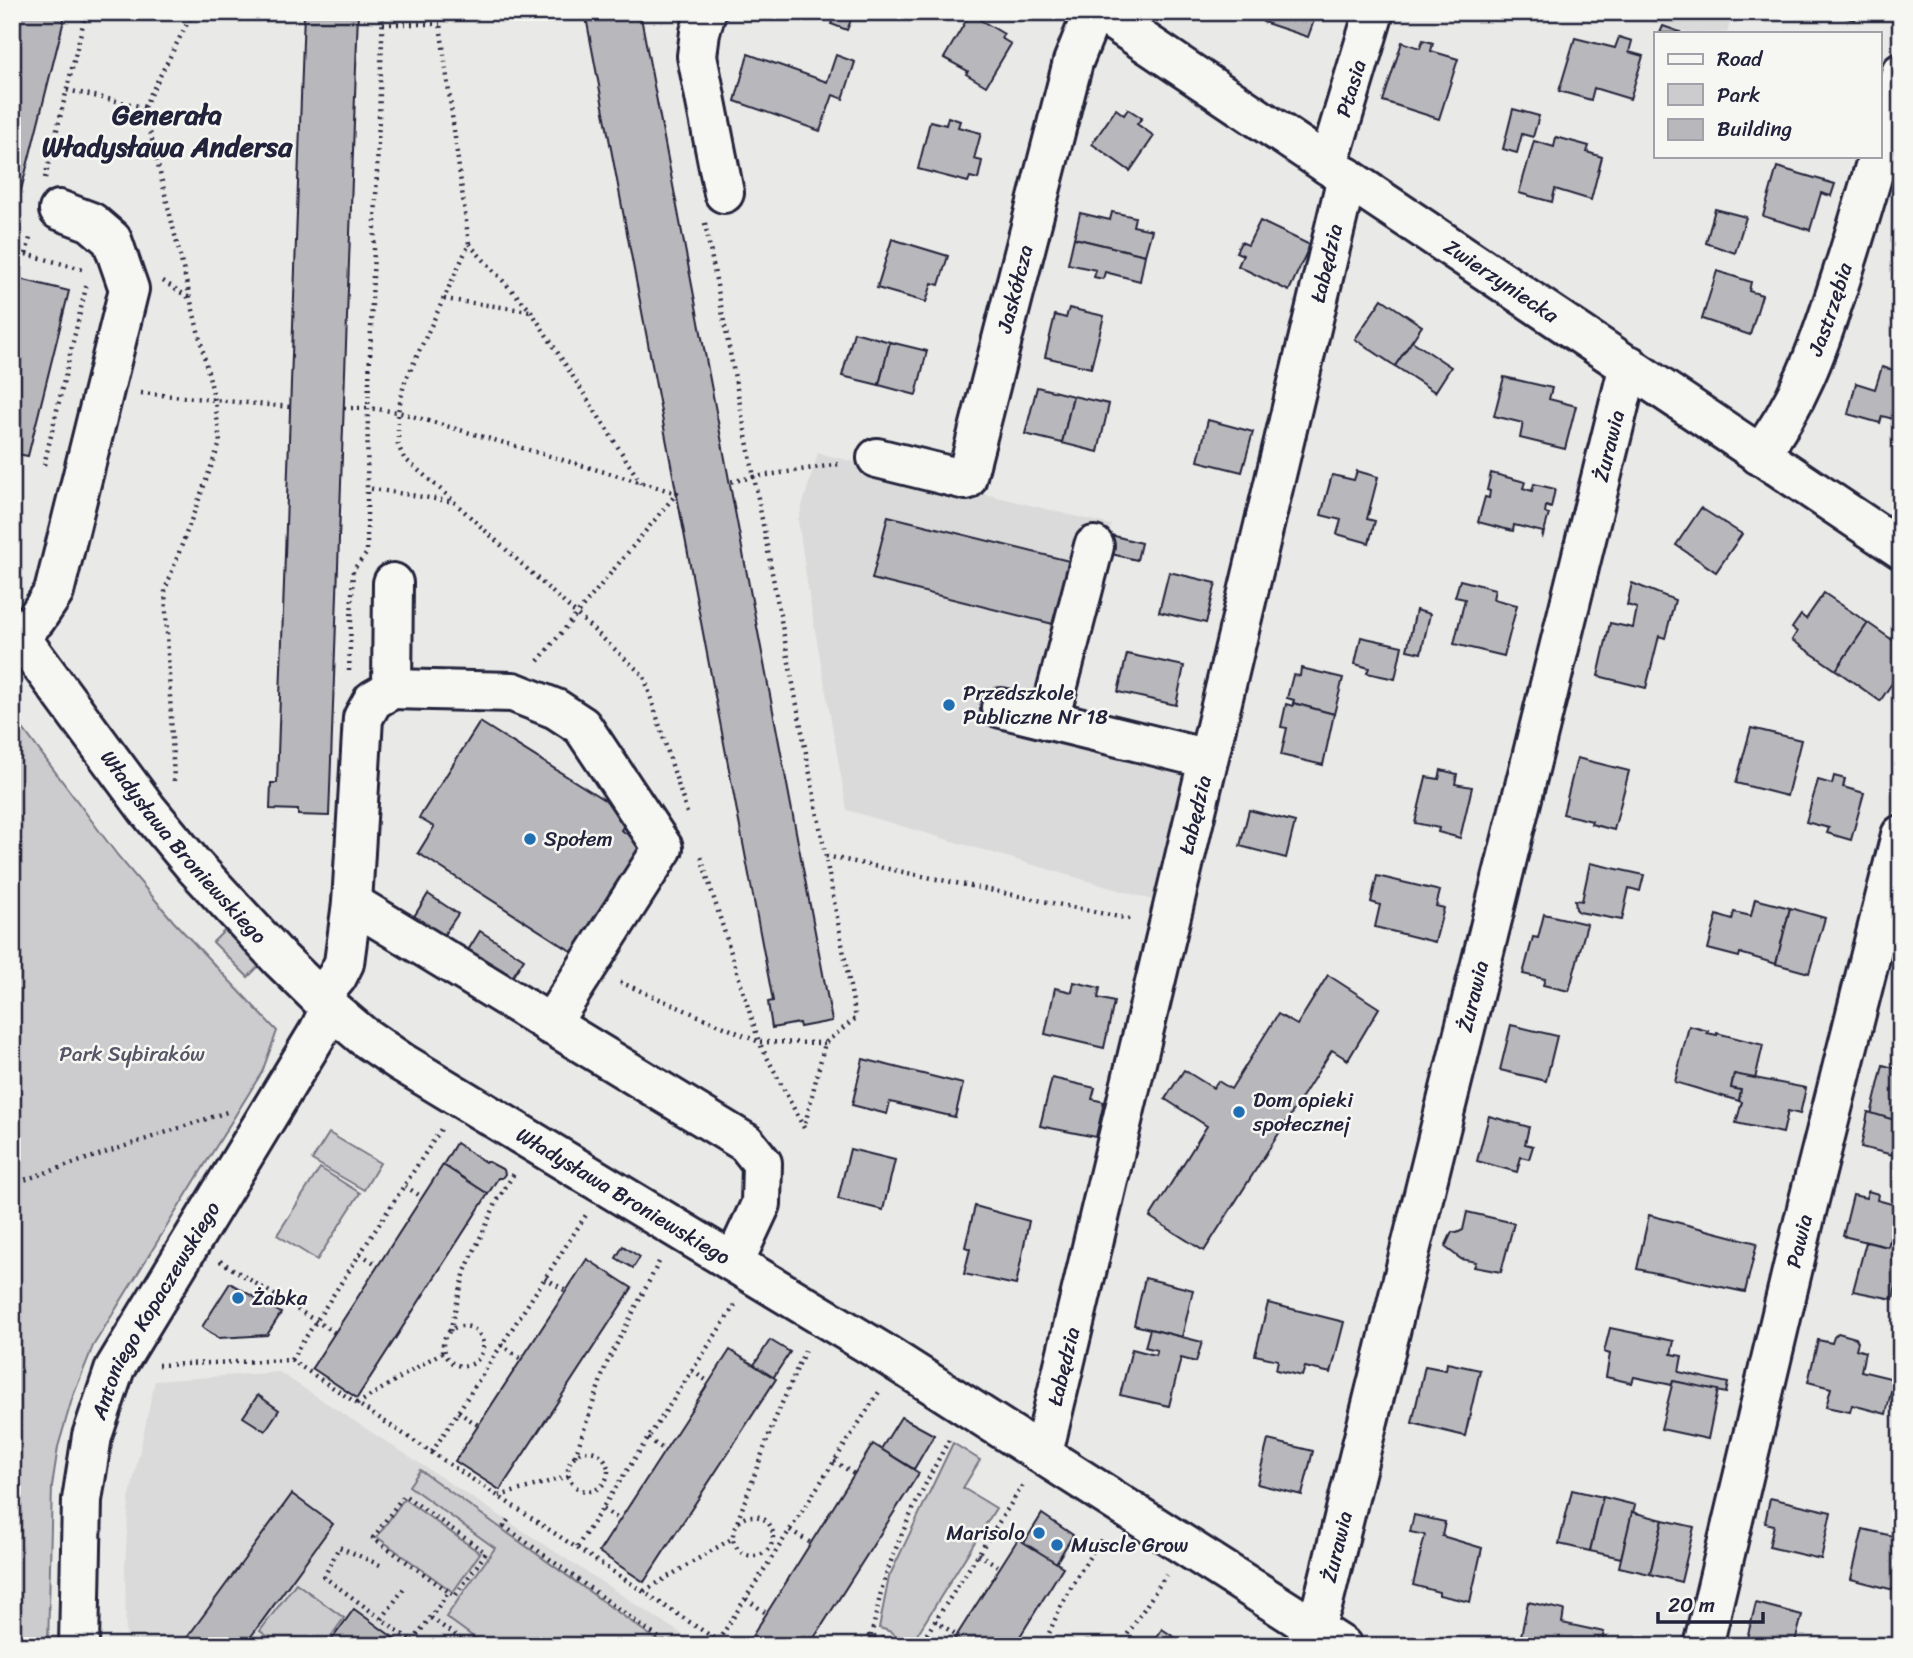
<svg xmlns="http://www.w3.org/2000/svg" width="1913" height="1658" font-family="Sriracha,sans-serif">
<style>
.built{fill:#dadada}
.green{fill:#ccccce;stroke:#777784;stroke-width:2}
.building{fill:#b8b8bc;stroke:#22223b;stroke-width:2}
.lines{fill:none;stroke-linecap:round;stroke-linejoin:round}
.minor-casing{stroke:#22223b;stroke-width:44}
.path{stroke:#22223b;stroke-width:4.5;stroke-dasharray:2 5;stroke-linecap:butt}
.minor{stroke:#f6f6f2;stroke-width:38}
.poi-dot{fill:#1f6fb2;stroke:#f6f6f2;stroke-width:2.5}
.labels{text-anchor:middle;stroke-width:5;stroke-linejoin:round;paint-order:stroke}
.street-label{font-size:21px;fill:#22223b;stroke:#f6f6f2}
.poi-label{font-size:21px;fill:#22223b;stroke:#f6f6f2;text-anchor:start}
.park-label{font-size:21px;fill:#555567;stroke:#f6f6f2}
.district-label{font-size:28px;font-weight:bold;fill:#22223b;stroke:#f6f6f2}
</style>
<rect width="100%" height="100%" fill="#e9e9e7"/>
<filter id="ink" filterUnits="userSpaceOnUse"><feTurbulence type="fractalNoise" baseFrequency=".0143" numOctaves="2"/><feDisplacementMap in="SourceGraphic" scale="14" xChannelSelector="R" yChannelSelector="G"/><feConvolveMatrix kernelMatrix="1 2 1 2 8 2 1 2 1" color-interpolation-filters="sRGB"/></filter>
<g filter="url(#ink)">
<g class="built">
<path d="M1620,12H1733L1727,33H1689Z"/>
<path d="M818,453L1111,525L1064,732L1193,765L1159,902L847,810L810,602L798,520Z"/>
<path d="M279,1372L700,1646H126L125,1565L129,1500L155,1381Z"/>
</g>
<g class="green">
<path d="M12,714L118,856L174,922L277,1031L262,1072L93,1346L72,1399L58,1447L52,1486L48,1646H12Z"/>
<path d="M226,929L260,965L248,977L213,942Z"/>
<path d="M329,1133L380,1163L364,1190L312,1160Z"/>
<path d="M320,1168L360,1193L317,1260L277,1235Z"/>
<path d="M953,1443L980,1460L963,1488L996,1508L910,1646H900C896,1633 891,1631 879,1628L889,1577Z"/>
<path d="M420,1470L665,1646H486L446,1617L495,1548L409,1486Z"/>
<path d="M404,1499L480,1553L453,1592L377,1537Z"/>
<path d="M296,1583L344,1618L324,1646H281L260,1631Z"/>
</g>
<g class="building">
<path d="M12,12H66L12,226Z"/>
<path d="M304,12H358L329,816L298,815V810L270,809L271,783H277Z"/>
<path d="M585,12H640L832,1021L800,1027L799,1023L772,1028L768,1002L773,1001Z"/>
<path d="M822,12H854L847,30L831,24L834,17Z"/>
<path d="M1267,12H1317L1308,37L1263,22Z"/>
<path d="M1823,12H1857L1855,20Z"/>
<path d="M970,14L1004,34L1001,38L1011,44L986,86L966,74L968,71L944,58Z"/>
<path d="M1663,26L1680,32L1679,33H1660Z"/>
<path d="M1619,37L1632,41L1629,52L1643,56L1630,99L1594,88L1591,100L1559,91L1575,38L1615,48Z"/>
<path d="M1423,40L1433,43L1431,51L1458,59L1439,119L1383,101L1402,42L1420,48Z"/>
<path d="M748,54L827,82L836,55L855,62L843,99L833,95L820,131L735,101Z"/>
<path d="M1116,109L1124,115L1128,109L1142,118L1137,124L1154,136L1130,171L1092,144Z"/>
<path d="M1513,109L1539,116L1533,137L1522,134L1517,153L1503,149Z"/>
<path d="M948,117L960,121L958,127L981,133L974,159L982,161L978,179L970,177L968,182L918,169L930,121L946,125Z"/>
<path d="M1556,137L1589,146L1587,152L1602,157L1591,200L1555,189L1552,202L1519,193L1534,141L1554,147Z"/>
<path d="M1777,167L1835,184L1831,196L1821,193L1810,230L1763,216Z"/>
<path d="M1715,209L1746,217L1735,253L1706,243Z"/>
<path d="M1112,212L1135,217L1133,226L1152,230L1145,255L1074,238L1080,213L1110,220Z"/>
<path d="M1260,221L1310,245L1289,291L1238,266L1243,255L1236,252L1241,242L1248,245Z"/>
<path d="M1074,238L1145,255L1140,281L1105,272L1103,279L1094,277L1096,270L1068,264Z"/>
<path d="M892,239L948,256L939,285L932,283L926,302L877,288Z"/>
<path d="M1901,254V280L1894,278Z"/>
<path d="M1717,271L1751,282L1749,291L1762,295L1750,335L1702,319Z"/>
<path d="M12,277L69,291L28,456L12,453Z"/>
<path d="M1382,299L1422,326L1395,366L1355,339Z"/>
<path d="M1069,308L1104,316L1091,368L1045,357L1055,315L1066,318Z"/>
<path d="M854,332L890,342L879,385L842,376Z"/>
<path d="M1412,341L1451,367L1435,392L1395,366Z"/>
<path d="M890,342L927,351L916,395L879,385Z"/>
<path d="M1882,367L1901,372V421L1882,416L1880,423L1848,414L1856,383L1875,389Z"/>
<path d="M1504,377L1552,388L1549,399L1576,406L1565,449L1520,438L1523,423L1494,416Z"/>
<path d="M1037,387L1073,396L1062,443L1025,434Z"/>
<path d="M1073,396L1109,404L1098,452L1062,443Z"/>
<path d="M1208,420L1253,432L1242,472L1198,461Z"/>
<path d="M1357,471L1378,477L1367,519L1375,521L1369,543L1337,534L1341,520L1321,515L1332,475L1354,480Z"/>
<path d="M1491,473L1525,482L1523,488L1532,491L1534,484L1555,489L1551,508L1546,506L1545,513L1549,514L1542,539L1543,532L1514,525L1513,531L1478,522L1485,497L1489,498L1490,491L1487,490Z"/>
<path d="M1701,508L1742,534L1716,572L1676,545Z"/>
<path d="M888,516L1073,562L1057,625L872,579Z"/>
<path d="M1111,535L1141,543L1137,560L1107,553Z"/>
<path d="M1169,572L1216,583L1206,623L1159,612Z"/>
<path d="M1460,580L1495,589L1493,599L1517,605L1504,656L1454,644L1465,599L1455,597Z"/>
<path d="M1632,583L1675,600L1665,638L1659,636L1646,688L1598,676L1610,623L1633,628L1637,608L1627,605Z"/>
<path d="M1824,593L1868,623L1836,670L1792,640L1797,632L1792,628L1801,615L1806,619Z"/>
<path d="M1416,610L1430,614L1421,653L1407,650Z"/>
<path d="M1868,623L1901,646V670L1880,701L1836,670Z"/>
<path d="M1361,637L1402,646L1395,679L1367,673L1369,668L1355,664Z"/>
<path d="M1127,654L1184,666L1176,705L1118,692Z"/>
<path d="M1301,668L1343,678L1334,714L1293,703L1294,700L1287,698L1293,675L1300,676Z"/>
<path d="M1293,703L1334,714L1323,765L1281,755L1287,728L1281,727L1286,704L1293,706Z"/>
<path d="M480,722L630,816L621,830L648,848L579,956L418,853L434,827L419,818Z"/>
<path d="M1751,728L1801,740L1787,796L1736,783Z"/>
<path d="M1577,758L1629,771L1614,830L1591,824L1592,821L1563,814Z"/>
<path d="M1441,770L1457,774L1455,784L1472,787L1460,838L1438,832L1439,828L1415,823L1426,777L1439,779Z"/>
<path d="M1834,776L1845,779L1843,787L1864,793L1851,840L1827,833L1829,828L1806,822L1818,780L1832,784Z"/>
<path d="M1249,810L1295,822L1286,858L1240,846Z"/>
<path d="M1590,863L1644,875L1640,891L1629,888L1622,920L1579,912L1576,909L1575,900L1582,901Z"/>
<path d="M1377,876L1440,891L1436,906L1444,908L1435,942L1375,927L1380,905L1371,902Z"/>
<path d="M428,894L458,914L439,942L410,923Z"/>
<path d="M1755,899L1790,908L1776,964L1740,953L1739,957L1708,949L1717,915L1732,920L1734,912L1751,916Z"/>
<path d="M1790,908L1825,918L1809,973L1776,964Z"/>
<path d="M1544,914L1587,924L1569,991L1543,985L1545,979L1523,974L1533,937L1538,938Z"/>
<path d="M480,931L524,959L509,982L465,955Z"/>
<path d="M1328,975L1379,1008L1348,1060L1332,1050L1204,1251L1150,1217L1207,1126L1165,1099L1184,1070L1213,1088L1218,1081L1231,1089L1278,1014L1297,1025Z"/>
<path d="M1074,982L1100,988L1098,998L1114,1002L1104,1048L1045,1034L1055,988L1072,992Z"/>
<path d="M1511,1025L1557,1036L1546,1081L1500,1070Z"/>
<path d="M1689,1026L1708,1031L1707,1033L1717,1035V1033L1763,1045L1755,1079L1734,1074L1731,1088L1741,1090L1739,1101L1675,1082Z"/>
<path d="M863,1059L963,1084L955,1117L890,1102L887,1114L852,1105Z"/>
<path d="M1883,1065L1901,1070V1122L1871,1115Z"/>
<path d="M1734,1074L1806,1088L1800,1114L1788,1111L1783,1133L1736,1123L1742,1102L1739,1101L1741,1090L1731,1088Z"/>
<path d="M1052,1078L1095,1088L1092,1099L1104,1102L1096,1137L1040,1126Z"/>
<path d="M1868,1112L1901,1122L1893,1155L1861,1147Z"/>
<path d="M1489,1116L1529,1127L1525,1144L1533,1146L1529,1159L1521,1157L1517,1172L1477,1161Z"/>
<path d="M456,1143L485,1162H489L504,1170L505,1174L502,1178H498L488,1194L443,1165Z"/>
<path d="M850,1149L895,1160L883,1210L838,1199Z"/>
<path d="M443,1165L488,1194L357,1398L312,1368Z"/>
<path d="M1868,1191L1878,1194L1877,1200L1899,1206L1888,1247L1843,1236L1853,1195L1866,1198Z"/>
<path d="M975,1206L1029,1221L1016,1285L964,1274L970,1249L965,1247Z"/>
<path d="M1467,1212L1514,1223L1501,1272L1474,1267L1476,1262L1461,1259L1445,1247L1452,1232L1457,1233L1463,1230Z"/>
<path d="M1649,1215L1757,1243L1745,1292L1637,1269Z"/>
<path d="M1890,1241L1901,1244V1264L1893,1299L1853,1291L1866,1242L1888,1247Z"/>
<path d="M623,1246L640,1257L633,1268L616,1258Z"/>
<path d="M587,1259L632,1288L500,1490L455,1461Z"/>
<path d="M1145,1278L1193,1290L1182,1337L1134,1325Z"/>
<path d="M230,1283L281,1313L267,1335L219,1338L202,1327Z"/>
<path d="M1268,1303L1344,1322L1331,1373L1305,1367L1302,1376L1276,1370L1278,1360L1255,1355Z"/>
<path d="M1610,1328L1674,1341L1671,1354L1682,1356L1679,1372L1728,1383L1726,1393L1673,1381L1672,1385L1634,1377L1632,1383L1606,1377L1610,1354L1604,1352Z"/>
<path d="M1150,1329L1202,1342L1196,1362L1181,1358L1169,1406L1120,1395L1132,1349L1155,1355L1157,1350L1145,1347Z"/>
<path d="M1838,1333L1856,1338L1858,1342L1856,1349L1865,1352L1861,1371L1894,1379L1886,1414L1852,1405L1850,1412L1826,1407L1831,1388L1808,1382L1818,1340L1832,1343L1834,1337Z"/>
<path d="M770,1340L790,1352L773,1378L754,1365Z"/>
<path d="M730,1350L776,1379L644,1582L599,1552Z"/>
<path d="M1447,1363L1480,1370L1465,1436L1412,1423L1425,1366L1446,1370Z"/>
<path d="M1673,1381L1718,1390L1708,1439L1661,1429Z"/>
<path d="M258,1395L279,1410L265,1431L243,1417Z"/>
<path d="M901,1417L934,1435L914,1469L881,1449Z"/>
<path d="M1268,1440L1313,1451L1302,1495L1257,1484Z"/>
<path d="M873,1444L919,1473L809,1646H746Z"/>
<path d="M1572,1490L1603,1497L1590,1551L1559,1544Z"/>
<path d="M292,1494L333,1524L244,1646H181Z"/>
<path d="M1603,1497L1635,1505L1621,1558L1590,1551Z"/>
<path d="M1770,1498L1831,1512L1821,1559L1769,1547L1774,1525L1765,1523Z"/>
<path d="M1632,1512L1663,1520L1650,1574L1619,1567Z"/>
<path d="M1042,1514L1073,1535L1056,1563L1024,1543Z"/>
<path d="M1414,1515L1445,1522L1442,1536L1482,1548L1470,1602L1439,1595V1592L1413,1585L1425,1535L1410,1532Z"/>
<path d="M1663,1520L1694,1527L1681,1582L1650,1574Z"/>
<path d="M1863,1529L1901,1538V1571L1898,1572L1894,1590L1851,1579Z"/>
<path d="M1018,1539L1063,1567L1014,1646H950Z"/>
<path d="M1528,1602L1564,1610L1562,1623L1604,1632L1601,1646H1557V1643L1521,1636Z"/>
<path d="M1756,1603L1802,1615L1794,1646H1745Z"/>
<path d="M354,1609L405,1646H327Z"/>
<path d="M1162,1629L1188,1646H1151Z"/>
</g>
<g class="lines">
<defs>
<g id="minor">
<path d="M706,12L700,32L697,56L724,193"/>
<path id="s1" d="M1100,12L1901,549"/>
<path d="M1880,149L1901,73"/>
<path id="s2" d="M1328,165L1374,12"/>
<path id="s3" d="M1759,455C1798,405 1818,349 1837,290C1852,245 1865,201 1878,156"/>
<path id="s4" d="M877,458L966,480L1073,62L1093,12"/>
<path id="s5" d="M12,626L147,809L195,867L281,960L330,1008L363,1036L401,1062L885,1354L1342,1646"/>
<path d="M19,636L36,619L54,592L129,289L112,240L91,222L59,210"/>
<path d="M392,689L513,692L556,709L582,726L663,848L550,1025"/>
<path d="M1001,708L1208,759"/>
<path d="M1049,720L1094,546"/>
<path d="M352,903L746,1143L762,1163L761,1204L734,1262"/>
<path d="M320,997L337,977L344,963L352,903L363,718L373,700L392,689L393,583"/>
<path id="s6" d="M1043,1453L1347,177"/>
<path id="s7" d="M79,1646L82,1500L92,1436L115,1368L319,1031L330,1008"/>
<path id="s8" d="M1304,1646L1314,1627L1323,1603L1629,365"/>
<path id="s9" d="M1703,1646L1808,1204L1901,835"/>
</g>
</defs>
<use href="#minor" class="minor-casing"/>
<g class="path">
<path d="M440,12V24L469,244L404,384L398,412V445L404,458L454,501"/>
<path d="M383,24H440"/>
<path d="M67,90L144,107L215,401L220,443L165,590L174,781"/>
<path d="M144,107L193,12"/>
<path d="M45,178L86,12"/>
<path d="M705,223L754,477L729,482"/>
<path d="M469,244L531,311L641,483"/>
<path d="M12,254H26L31,234"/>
<path d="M26,254L82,269"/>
<path d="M163,281L191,299"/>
<path d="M444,299L530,311"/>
<path d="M141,393L290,407"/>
<path d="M344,408H368L383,12"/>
<path d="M44,465L87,283"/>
<path d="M538,661L677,493L398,412L368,408L367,488L454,502L644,676L688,816"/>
<path d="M349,671L353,570L367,553V488"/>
<path d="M826,856L1134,920"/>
<path d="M620,982L759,1042L700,854"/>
<path d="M825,1043L759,1042L804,1128L825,1043L856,1018L754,477L840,464"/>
<path d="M12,1184L227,1112"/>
<path d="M405,1186L422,1197"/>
<path d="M360,1254L378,1265"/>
<path d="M220,1261L335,1333"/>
<path d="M545,1278L566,1291"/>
<circle cx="463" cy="1346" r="20"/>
<path d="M450,1331L465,1271L497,1201L515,1172"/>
<path d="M501,1345L521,1359"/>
<path d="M291,1360L441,1129"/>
<path d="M158,1365L291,1360L726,1646"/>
<path d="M692,1371L709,1382"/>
<path d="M357,1404L444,1351"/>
<path d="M458,1412L478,1425"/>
<path d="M648,1439L665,1450"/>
<circle cx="588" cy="1471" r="20"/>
<path d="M432,1452L586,1215"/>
<path d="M575,1456L606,1365L660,1260"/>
<path d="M834,1461L854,1474"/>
<path d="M499,1496L569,1476"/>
<path d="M603,1509L620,1520"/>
<circle cx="753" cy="1536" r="20"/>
<path d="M508,1520L504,1526L670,1646"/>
<path d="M735,1528L773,1424L806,1348"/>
<path d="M790,1530L811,1543"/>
<path d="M577,1547L735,1305"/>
<path d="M978,1554L1000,1567"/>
<path d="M380,1565L339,1547L324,1577L419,1646"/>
<path d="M644,1591L733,1538"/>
<path d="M746,1599L766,1613"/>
<path d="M431,1618L470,1646"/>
<path d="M382,1619L404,1588"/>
<path d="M935,1621L957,1635"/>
<path d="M871,1636C875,1620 878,1604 882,1588C898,1535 924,1486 950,1438"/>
<path d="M413,1641L449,1592L373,1538L404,1495L486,1553L455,1596L449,1592"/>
<path d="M718,1641L879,1392"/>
<path d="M857,1646L869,1636L886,1639L890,1646"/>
<path d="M919,1646L1023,1485"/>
<path d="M1044,1646C1059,1606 1079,1571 1103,1537"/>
<path d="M1120,1646L1166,1575"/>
</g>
<use href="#minor" class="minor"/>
</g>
</g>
<g class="poi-dot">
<circle cx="949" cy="705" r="7"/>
<circle cx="530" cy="839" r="7"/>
<circle cx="1239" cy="1112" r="7"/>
<circle cx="238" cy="1298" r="7"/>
<circle cx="1039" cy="1533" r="7"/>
<circle cx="1057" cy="1545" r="7"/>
</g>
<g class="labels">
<g class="street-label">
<text dy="7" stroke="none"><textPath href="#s2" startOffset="80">Ptasia</textPath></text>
<text dy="7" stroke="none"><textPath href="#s6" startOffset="1223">Łabędzia</textPath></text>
<text dy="7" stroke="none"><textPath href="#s1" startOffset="483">Zwierzyniecka</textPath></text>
<text dy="7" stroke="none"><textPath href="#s4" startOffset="289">Jaskółcza</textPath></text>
<text dy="7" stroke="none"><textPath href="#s3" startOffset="163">Jastrzębia</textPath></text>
<text dy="7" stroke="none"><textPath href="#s8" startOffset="1239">Żurawia</textPath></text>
<text dy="7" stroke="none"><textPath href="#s6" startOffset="656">Łabędzia</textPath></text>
<text dy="7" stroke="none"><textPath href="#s5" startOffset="280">Władysława Broniewskiego</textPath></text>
<text dy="7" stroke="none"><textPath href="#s8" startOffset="672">Żurawia</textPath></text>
<text dy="7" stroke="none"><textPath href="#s5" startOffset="847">Władysława Broniewskiego</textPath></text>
<text dy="7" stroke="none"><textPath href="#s9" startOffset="416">Pawia</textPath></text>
<text dy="7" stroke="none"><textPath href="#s7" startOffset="352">Antoniego Kopaczewskiego</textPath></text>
<text dy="7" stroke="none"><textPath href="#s6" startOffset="89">Łabędzia</textPath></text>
<text dy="7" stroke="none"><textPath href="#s8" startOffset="105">Żurawia</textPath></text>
</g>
<g class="poi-label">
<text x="963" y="700">Przedszkole<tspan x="963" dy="24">Publiczne Nr 18</tspan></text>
<text x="544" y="846">Społem</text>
<text x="1253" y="1107">Dom opieki<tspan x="1253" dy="24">społecznej</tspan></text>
<text x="252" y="1305">Żabka</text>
<text x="1025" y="1540" text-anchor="end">Marisolo</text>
<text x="1071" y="1552">Muscle Grow</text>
</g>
<g class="park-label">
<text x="132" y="1061">Park Sybiraków</text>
</g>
<g class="district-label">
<text x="167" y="124">Generała<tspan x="167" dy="32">Władysława Andersa</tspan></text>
</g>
</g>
<rect width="1913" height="1658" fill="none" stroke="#f6f6f2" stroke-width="42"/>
<rect x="21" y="21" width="1871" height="1616" fill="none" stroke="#22223b" stroke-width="2.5" filter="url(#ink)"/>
<rect x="1654" y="32" width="228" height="126" fill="#f6f6f2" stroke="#a1a1a9" stroke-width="2"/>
<rect x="1668" y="54" width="35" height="10" fill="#f6f6f2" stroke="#a1a1a9" stroke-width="2"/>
<text x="1717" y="66" font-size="21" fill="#22223b">Road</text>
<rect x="1668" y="84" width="35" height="21" fill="#ccccce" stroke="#a1a1a9" stroke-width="2"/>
<text x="1717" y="102" font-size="21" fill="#22223b">Park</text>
<rect x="1668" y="119" width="35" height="21" fill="#b8b8bc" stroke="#a1a1a9" stroke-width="2"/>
<text x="1717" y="136" font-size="21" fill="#22223b">Building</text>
<path d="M1658 1612v10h105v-10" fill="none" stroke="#22223b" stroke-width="3.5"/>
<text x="1668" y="1612" font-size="21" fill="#22223b" stroke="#f6f6f2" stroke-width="5" paint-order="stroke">20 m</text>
</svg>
